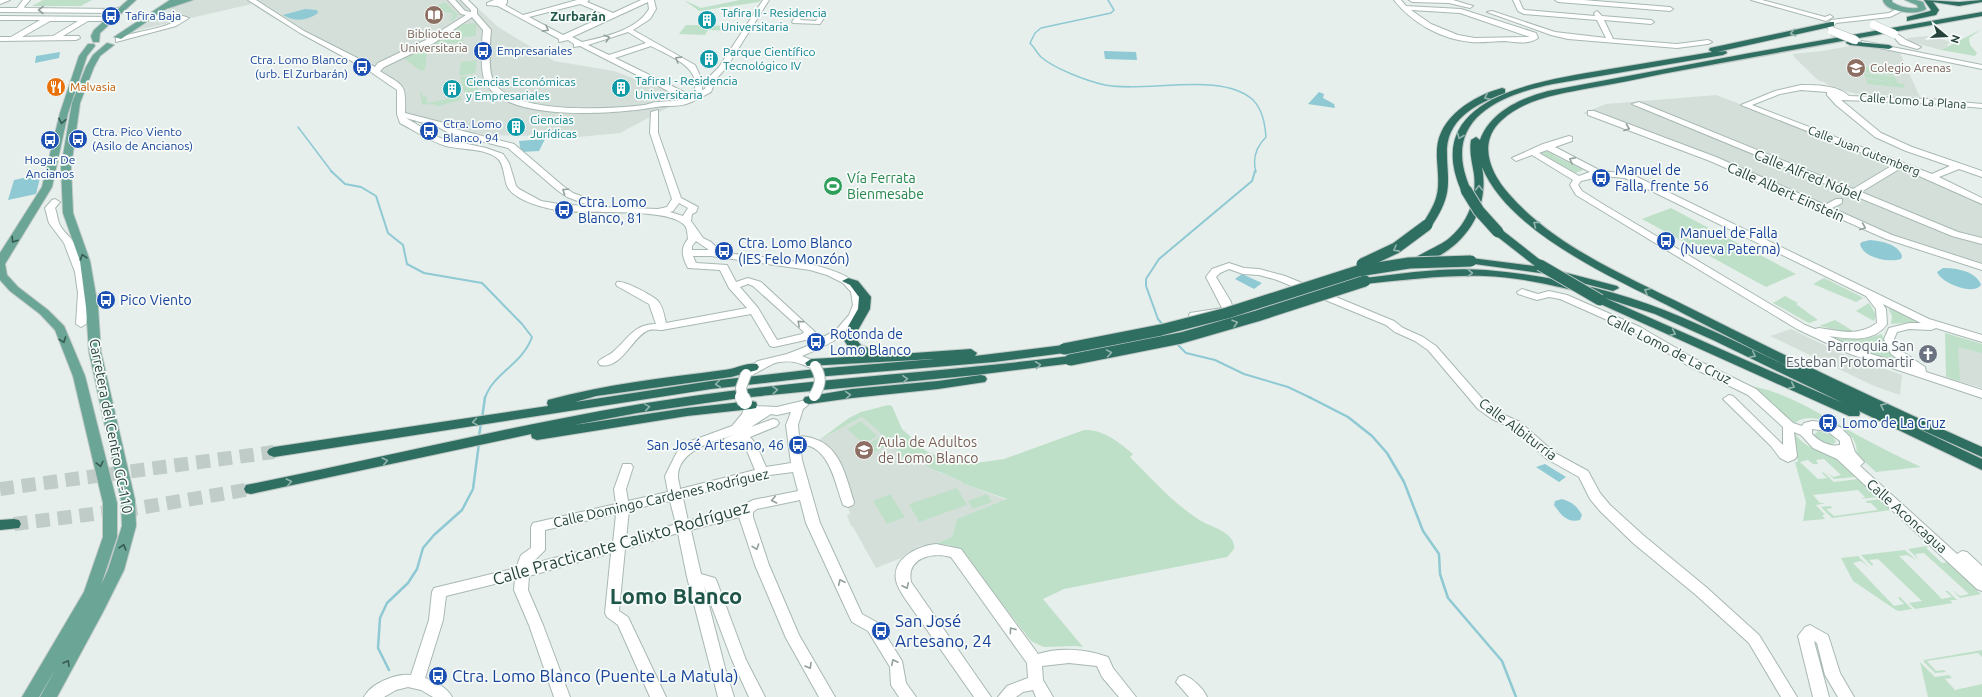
<svg xmlns="http://www.w3.org/2000/svg" width="1982" height="697" font-family="Ubuntu,sans-serif">
<style>
.built{fill:#d4dfda}
.green{fill:#bfe0c8}
.water{fill:#8ec9d4}
.lines{fill:none;stroke-linecap:round;stroke-linejoin:round}
.stream-far2{stroke:#8ec9d4;stroke-width:1.5}
.stream-far1{stroke:#8ec9d4;stroke-width:2}
.stream{stroke:#8ec9d4;stroke-width:2.5}
.highway-tunnel{stroke:#bfccc8;stroke-width:14;stroke-dasharray:14 8;stroke-linecap:butt}
.minor-casing{stroke:#a8b8b2;stroke-width:2}
.major-casing{stroke:#c2cac8;stroke-width:2}
.highway-casing{stroke:#c2cac8;stroke-width:2}
.minor{fill:#fff;fill-rule:evenodd}
.major{fill:#6aa596;fill-rule:evenodd}
.highway{fill:#2f6f62;fill-rule:evenodd}
.minor-bridge-far2-casing{stroke:#a8b8b2;stroke-width:9;stroke-linecap:butt}
.minor-bridge-far1-casing{stroke:#a8b8b2;stroke-width:12;stroke-linecap:butt}
.minor-bridge-casing{stroke:#a8b8b2;stroke-width:16;stroke-linecap:butt}
.highway-bridge-casing{stroke:#c2cac8;stroke-width:13;stroke-linecap:butt}
.minor-bridge-far2{stroke:#fff;stroke-width:8}
.minor-bridge-far1{stroke:#fff;stroke-width:10}
.minor-bridge{stroke:#fff;stroke-width:14}
.highway-bridge{stroke:#2f6f62;stroke-width:11}
.oneway{stroke:#92a09c}
.oneway2{stroke:#93b5ae}
.oneway3{stroke:#365b51}
.labels{text-anchor:middle;stroke-width:3.5;stroke-linejoin:round;paint-order:stroke}
.far-culture-label{font-size:12px;fill:#0d838f;stroke:#f7fbf9;text-anchor:start}
.far-transit-label{font-size:12px;fill:#164399;stroke:#f7fbf9;text-anchor:start}
.far-education-label{font-size:12px;fill:#785e54;stroke:#f7fbf9}
.far-food-label{font-size:12px;fill:#c56008;stroke:#f7fbf9;text-anchor:start}
.far-street-label{font-size:12px;fill:#24423a;stroke:#f7fbf9}
.far-neighbourhood-label{font-size:13px;font-weight:bold;fill:#1f5548;stroke:#f7fbf9}
.transit-label{font-size:14px;fill:#164399;stroke:#f7fbf9;text-anchor:start}
.street-label{font-size:14px;fill:#24423a;stroke:#f7fbf9}
.leisure-label{font-size:14px;fill:#27864d;stroke:#f7fbf9;text-anchor:start}
.worship-label{font-size:14px;fill:#5b616d;stroke:#f7fbf9;text-anchor:end}
.education-label{font-size:14px;fill:#785e54;stroke:#f7fbf9;text-anchor:start}
.near-street-label{font-size:17px;fill:#24423a;stroke:#f7fbf9}
.near-transit-label{font-size:17px;fill:#164399;stroke:#f7fbf9;text-anchor:start}
.near-district-label{font-size:22px;font-weight:bold;fill:#1f5548;stroke:#f7fbf9}
</style>
<rect width="100%" height="100%" fill="#e6efeb"/>
<g class="built">
<path d="M185,0H469L498,27L554,61L614,71L686,98L620,133L578,137L488,135L453,130L405,116V90L270,16L252,4L134,31Z"/>
<path d="M1927,36L1941,39L1951,42L1946,45L1948,46L1941,50L1904,40H1908L1907,38Z"/>
<path d="M1861,44L1900,53L1920,97L1858,94L1840,90L1830,86L1824,82L1819,81L1794,57L1793,54L1822,51Z"/>
<path d="M1716,95L1880,157L1982,202V269L1889,239L1710,160L1583,113L1606,104Z"/>
<path d="M1791,329L1843,354L1902,375L1900,395L1874,386L1770,336Z"/>
<path d="M1950,335L1982,344V388L1951,379Z"/>
<path d="M862,417L893,444L906,463L921,457L939,472L963,482L961,483L1007,500L957,519L952,537L935,544L919,546L901,558L876,568L853,527L851,526L847,515L850,514L848,506L846,484L837,457L819,440Z"/>
</g>
<g class="green">
<path d="M43,0H92L81,6H32Z"/>
<path d="M684,0L701,8L740,0H761L759,2L699,11Z"/>
<path d="M445,2L458,15L453,21L449,20L453,17L449,16L454,14L430,9Z"/>
<path d="M474,23L480,25L476,26V36L463,37L462,47L458,48V43L428,46L425,70L421,71L402,57L459,25Z"/>
<path d="M686,25L739,26L736,31L708,30L705,35L679,34Z"/>
<path d="M1982,29L1969,38L1970,45L1977,53L1975,56L1941,50Z"/>
<path d="M477,60L475,73L459,76L461,62Z"/>
<path d="M1859,66L1892,71L1896,76L1862,72Z"/>
<path d="M1863,73L1895,77L1898,83L1904,84L1905,88L1868,84L1865,79L1894,82L1866,78Z"/>
<path d="M475,75V84L479,91L465,94L460,77Z"/>
<path d="M422,92L423,97L426,96L428,103L461,96L462,101L461,100L438,106L431,104L422,105L420,93Z"/>
<path d="M1545,151L1555,154L1553,155L1576,166L1579,165L1583,170L1576,173L1566,170L1568,169L1546,157L1544,158L1540,154Z"/>
<path d="M1671,208L1796,274L1766,287L1642,219Z"/>
<path d="M1824,278L1858,295L1863,298L1856,302L1813,284Z"/>
<path d="M1785,296L1798,303L1796,304L1818,320L1809,323L1773,303Z"/>
<path d="M1869,303L1876,315L1874,321L1856,311Z"/>
<path d="M1888,307L1914,320L1915,322L1891,324L1892,316Z"/>
<path d="M1835,320L1853,331H1843L1819,326Z"/>
<path d="M1945,333L1982,344V353L1958,347L1960,381L1946,377Z"/>
<path d="M1882,334L1886,348L1902,364L1862,351L1834,338L1864,339Z"/>
<path d="M1747,386C1779,388 1822,415 1850,431C1873,444 1897,456 1921,467L1876,472L1856,454C1863,430 1811,408 1795,423Z"/>
<path d="M888,405L892,406L902,429L926,451L957,465L963,459L976,463L1004,459L1084,430C1103,429 1120,443 1133,454L1130,457C1153,480 1174,504 1201,521C1212,527 1236,533 1234,549L1227,557L1064,589L1043,599L1083,647L1075,646L1044,647L1031,641L964,554L949,545L935,544L952,537L957,519L1007,499L961,483L963,482L928,467L920,457L906,463L893,444L862,417L819,440L849,418L861,412Z"/>
<path d="M861,421L877,436L864,444L847,429Z"/>
<path d="M1818,431L1832,435L1836,442C1829,447 1819,442 1814,435Z"/>
<path d="M1795,433C1803,447 1818,450 1832,456C1840,458 1850,471 1855,477L1834,479L1826,472L1833,477L1841,475L1824,459L1816,460L1818,464H1813L1808,460L1800,462L1818,479L1827,478L1822,473L1823,472L1834,482L1858,479L1878,497L1861,499L1865,497L1858,490L1813,495L1820,503H1826L1816,505L1825,515H1822L1825,519L1803,521L1806,502L1795,462H1798L1792,434Z"/>
<path d="M882,436L890,443L872,454L864,446Z"/>
<path d="M957,488L967,505L919,522L909,504Z"/>
<path d="M890,494L905,517L887,524L873,501Z"/>
<path d="M987,494L992,502L973,509L968,501Z"/>
<path d="M1880,499L1891,510L1832,518L1821,507L1830,506L1833,508L1826,509L1834,516L1878,510L1871,503H1867L1866,501Z"/>
<path d="M1927,546L1928,547L1926,548L1942,563L1948,562L1978,590L1977,591L1981,594L1960,598L1952,590L1960,596L1969,594L1924,553L1915,554L1919,560L1908,549Z"/>
<path d="M1905,550L1916,560L1907,555L1899,556L1942,599L1952,597L1945,591H1948L1957,600H1950L1953,603L1915,609L1909,603L1922,601L1878,559L1869,560L1873,564L1872,566L1861,555Z"/>
<path d="M1858,556L1869,567L1861,561L1853,563L1894,606L1904,604L1898,598L1900,597L1912,609L1900,611L1896,610L1853,581L1841,558Z"/>
<path d="M1982,650V657L1978,653L1927,661L1936,671L1944,670L1946,672L1935,673L1924,662V660Z"/>
<path d="M1920,662L1935,677L1949,675L1952,678L1945,679L1955,690L1982,684V697H1928Z"/>
</g>
<g class="water">
<path d="M305,9L317,10L318,13C307,21 294,22 283,15Z"/>
<path d="M1104,51L1136,52L1137,60L1105,59Z"/>
<path d="M60,52L59,58L35,63L36,56Z"/>
<path d="M1319,92L1324,94L1323,98L1334,104L1335,108L1308,104Z"/>
<path d="M545,139L539,151L521,152L519,141Z"/>
<path d="M41,174L36,194L8,200L14,180Z"/>
<path d="M1870,240C1881,241 1898,244 1902,256L1901,259C1889,263 1863,258 1860,244L1862,242Z"/>
<path d="M1943,268C1956,268 1976,271 1981,285C1973,296 1941,283 1937,272Z"/>
<path d="M1242,274L1262,283L1254,289L1235,279Z"/>
<path d="M1545,464L1566,477L1559,482L1536,467Z"/>
<path d="M1562,499C1572,502 1577,506 1582,515L1580,520C1567,523 1561,515 1554,505L1555,501Z"/>
</g>
<g class="lines">
<g class="stream-far2">
<path d="M1108,0L1114,10L1111,13L1041,28L1035,33L1030,43C1034,47 1037,53 1041,57C1055,69 1087,81 1105,85C1146,93 1222,71 1253,100C1263,110 1265,125 1266,137C1256,147 1252,158 1256,172"/>
<path d="M298,127L332,172"/>
</g>
<g class="stream-far1">
<path d="M331,171L345,184L361,187L376,196L388,233L403,245L407,264L424,273L482,283L522,324L532,337C522,365 493,373 485,398"/>
<path d="M1163,325L1158,319L1146,286V279L1159,259L1252,181L1255,171"/>
<path d="M1176,343L1186,353L1215,360L1244,374L1288,387L1311,398"/>
</g>
<g class="stream">
<path d="M1309,397L1348,417L1372,436L1387,453L1404,482L1423,531L1439,554L1440,574L1448,598L1502,661L1516,697"/>
<path d="M482,419L485,397"/>
<path d="M479,436L481,423"/>
<path d="M389,670L378,648L380,618L387,603L408,583L417,569L423,548L434,535L462,510L473,489L479,443"/>
</g>
<g class="highway-tunnel">
<path d="M0,489L274,452"/>
<path d="M14,524L133,509L251,489"/>
</g>
<defs>
<g id="minor">
<path d="M0,0H10L0,4Z"/>
<path d="M23,0H30L24,7L25,8L114,9L122,7L125,9L114,13L0,12V8H17Z"/>
<path d="M248,0H256L304,31L375,67L378,63L428,39L466,15L461,14L448,0H455L465,11L471,12V10L461,0H468L477,9V14L491,30C490,43 487,74 495,84C518,115 609,109 645,105C649,104 653,102 657,102C667,101 676,102 687,98L678,96L580,46L574,47V44L568,40L559,42V39L498,6L487,5V3L494,0H507V3L505,5L523,15L577,0H589L587,2L613,13L641,0H654L656,9L650,19L633,30L695,65L702,80V90L705,89L708,78L719,67L763,0H769L726,68L716,79L711,92C703,96 695,101 686,104C676,107 666,105 656,107C618,114 510,122 487,85C479,73 482,44 483,30L472,17L434,43L384,67L380,71C404,87 406,82 405,113L444,123L455,129L514,144L563,186L573,193L597,202L601,207L658,209L667,207L672,199L650,133L651,112L658,110V133L681,198L698,207L696,212L692,214L691,221L703,238L711,242L721,252C747,258 881,259 862,309C852,335 826,346 802,356L819,363L821,366L819,369C812,370 808,366 801,364C795,361 786,361 779,362C767,364 752,379 742,377L740,374L742,371L758,361L787,354L805,347L836,330L849,315L853,305L851,292L843,283L827,275L810,270L711,256H693L696,263L727,265L736,282L748,278L761,282L815,332L810,339L774,347L770,346L751,314L662,330C658,330 653,329 649,330C633,335 622,370 600,365L598,362C602,357 609,356 614,351C629,338 634,324 656,324L649,304L617,286L616,284L617,282C624,280 651,295 657,300C663,306 664,315 666,323L747,308L729,288L720,270L688,268C682,257 680,248 688,239C687,232 688,227 682,223C663,208 591,214 564,211C548,209 515,202 507,186C504,178 504,163 497,158C484,148 462,150 446,146C430,141 415,131 400,123L397,114V90L368,70L300,33ZM648,2L649,9C637,30 605,37 582,42L572,37ZM580,4L607,15L563,35L529,17ZM628,32L646,43L609,55L588,45ZM651,46C667,55 703,67 694,92L688,94L684,92L615,58ZM406,118L438,127L449,133L508,148L557,190L567,197L591,206L565,205L541,201L519,189L516,186L509,163L503,154L486,148L440,138ZM679,203L688,208L683,216L670,212L673,211ZM696,241L709,250H692V246ZM748,284L753,286L804,332L802,334L777,340L758,308L740,287Z"/>
<path d="M1394,0H1401L1406,6L1461,9L1536,33L1538,38C1529,45 1515,42 1505,41C1493,41 1482,43 1471,42C1441,39 1412,23 1394,0ZM1411,10L1460,13L1530,37L1475,38L1458,35L1431,24Z"/>
<path d="M1409,0H1453L1473,6L1470,8L1449,3L1412,2Z"/>
<path d="M1513,0H1519L1523,9L1525,10L1595,16L1594,13L1597,11L1602,16L1651,20L1654,22L1651,24L1604,20L1613,39L1677,44L1708,40L1712,42L1708,44L1677,48L1568,39L1551,35L1487,12L1492,11L1555,32L1606,38L1597,20L1524,14L1518,11Z"/>
<path d="M1555,0H1583L1670,7L1673,9L1670,11L1558,2Z"/>
<path d="M1751,0H1762L1825,17L1830,15L1833,17L1826,21Z"/>
<path d="M1895,5L1902,11L1890,17L1836,23L1833,27L1836,31L1832,33L1830,32L1827,27L1831,20L1889,13L1895,10L1892,7Z"/>
<path d="M152,13H156L158,15L177,14L189,18L176,26L116,42V38C137,31 161,30 180,19H156L153,17Z"/>
<path d="M798,13H823L826,15L820,24L793,23L792,22ZM802,16L818,17L816,21L800,20Z"/>
<path d="M0,16L110,17L113,19L110,21H88L63,36H79L80,38L76,40L0,41V37H11L40,20H0ZM50,21H78L53,36L22,37Z"/>
<path d="M1892,33H1896L1906,40L1921,47L1917,49L1900,44L1892,35Z"/>
<path d="M1862,41L1982,65V69L1865,45H1862Z"/>
<path d="M1801,85C1816,85 1838,85 1849,96L1929,99L1982,104V108L1929,103L1841,100L1881,133L1912,147L1982,171V177L1959,169L1939,177L1982,198V204L1901,168L1861,192L1958,232L1982,238V244L1952,236L1632,104L1639,102L1853,189L1893,165L1741,105L1775,91ZM1801,90L1827,92V95L1836,105L1875,137L1906,151L1950,166L1932,174L1752,105L1780,94Z"/>
<path d="M1588,111H1594L1716,157L1825,205L1836,199H1842V203L1832,208L1892,235L1982,264V270L1886,239L1710,161L1588,115Z"/>
<path d="M1569,136L1572,137V141L1555,147L1601,171L1631,174L1929,319L1982,335V342L1936,328L1931,330L1909,329L1897,332L1894,339L1900,350L1925,367L1926,372L1982,390V398L1850,354L1797,329L1576,195L1570,185L1573,180L1532,155L1516,161L1512,158L1543,144ZM1547,150L1590,172L1579,176L1539,153ZM1603,176L1625,178L1866,296L1876,309L1877,323C1857,337 1841,331 1819,328L1815,329L1805,325L1601,203L1582,191L1578,185L1581,181ZM1883,304L1921,323H1909L1889,328L1884,339L1891,354L1907,365L1858,350L1829,336C1849,339 1874,343 1887,324L1886,309Z"/>
<path d="M55,199L60,202L55,208C57,213 57,218 59,223C62,231 70,236 74,243C88,267 90,297 86,324L81,327L76,324L78,293L75,272L64,243L49,223L45,208L52,200Z"/>
<path d="M1229,263L1244,268L1259,269L1285,276L1394,321L1403,328L1423,337L1436,346L1486,403L1500,413L1520,422L1555,453L1588,471L1600,493L1610,505L1643,535L1706,587L1759,635L1797,697H1781L1749,643L1696,595L1633,543L1600,511L1590,499L1579,477L1547,459L1512,428L1492,419L1478,409L1428,350L1415,341L1395,332L1386,325L1277,280L1259,275L1243,274L1229,269L1220,273L1216,277L1231,302L1233,310L1232,312L1194,318L1190,317L1189,315L1190,313L1222,308L1206,277L1212,269Z"/>
<path d="M1522,289L1538,294L1549,291L1567,295L1640,327L1695,359L1756,389L1793,423L1802,426L1804,423L1812,421L1822,422L1840,427L1850,437L1855,452L1864,462L1860,466L1957,554L1962,551L1967,552L1982,566V591L1977,589L1837,459L1813,448L1801,435L1794,432L1797,456L1795,459L1788,462L1780,458L1771,446L1723,399L1729,395L1733,396L1783,445V427L1748,395L1687,365L1632,331L1560,299L1549,297L1537,300L1518,294L1517,292ZM1812,429L1827,431L1840,441V445C1829,447 1820,442 1812,434Z"/>
<path d="M751,401L755,402L756,406L777,407L802,401L806,402L808,405L803,409L798,425L799,436C839,438 844,471 854,502L853,505L848,507L843,505L842,502C834,479 829,446 800,444L802,460L820,523L862,614L878,623L902,661L906,683L916,697H899L891,685L890,667L868,631L852,622L850,618L806,523L800,500L757,509L753,512V517L769,565L799,635L835,697H819L786,638L755,565L739,517L691,530L701,574L715,578L717,582L746,660L765,697H749L732,660L704,586L725,668L734,697H718L687,577L678,533L625,549L619,611L628,617L666,697H650L618,625L607,617L605,613L611,553L529,576L528,590L543,625L570,697H554L529,625L514,590L515,579L446,596L443,620L425,678C435,682 447,687 452,697H433L421,690L408,687L396,690L384,697H364C371,683 397,673 411,675L429,620L432,592L434,588L516,568L521,555L531,548V527L533,523L616,504L614,489L623,464H631L633,467L626,489L628,501L668,492L665,476L677,452L691,441L732,426L742,414L747,402ZM791,412L786,425L791,463L766,467L756,444L750,437L777,426L779,423L777,420L773,419L751,427L771,414L777,415ZM734,435L725,438L723,441L725,444L729,445L740,442L745,446L755,470L680,489C680,485 678,481 678,477C677,451 715,440 734,435ZM793,472L798,491L753,500L742,506L688,521L683,498L762,476ZM670,501L676,524L626,539L629,510ZM616,514L613,543L531,564L545,550V530Z"/>
<path d="M936,544L961,549L1038,654C1059,647 1087,649 1108,657L1113,668L1136,697H1119L1102,677L1097,666L1069,663L1042,666L1043,680L1053,697H1036L1033,690L1023,692L1016,697H998L1007,686L1028,678L1027,663L951,557C933,552 906,557 911,582L991,697H974L904,597C901,592 897,586 896,580C892,558 918,546 936,544Z"/>
<path d="M1810,625L1828,635L1840,673L1854,697H1838L1825,675L1817,643L1814,641L1829,697H1813L1798,636L1805,627Z"/>
<path d="M1184,675C1193,679 1203,688 1207,697H1189L1176,682L1179,677Z"/>
</g>
<g id="major">
<path d="M128,0H136L100,33L99,42H93L91,36L94,30Z"/>
<path d="M170,0H193L166,9L121,39L114,37Z"/>
<path d="M1883,0H1892V2C1900,7 1908,9 1918,8L1917,5L1905,0H1916L1923,2L1926,9C1917,16 1885,12 1883,0Z"/>
<path d="M107,43L114,45L100,56L94,67L80,103L71,167L73,213L90,261L98,307L101,352L135,500L136,526L124,570L103,612L57,697H40L56,668L39,697H22L84,592L103,537V503L73,376L55,330L40,314L10,291L0,280V253L42,187L60,113L79,56L88,44H94L95,46L87,56L68,113L52,187L5,264L7,275L18,287L48,310L64,326L85,376L117,503V537L101,585L108,570L122,526L121,500L89,352L86,307L80,261L63,213L61,167L72,103L86,67L93,55Z"/>
</g>
<g id="highway">
<path d="M1924,0L1959,2L1982,0V2L1959,6L1933,2L1939,10L1936,15L1907,21V17L1930,11L1931,10Z"/>
<path d="M1982,12V16C1875,35 1768,54 1662,74C1638,79 1614,84 1590,88C1560,94 1526,98 1502,120C1477,142 1490,173 1509,194C1554,246 1628,277 1688,307C1785,356 1883,403 1982,447V457L1902,421L1982,459V470L1859,411L1860,413L1859,416H1849L1596,302L1594,300L1596,298L1603,297H1601C1563,288 1523,277 1484,276C1444,275 1405,280 1365,284L1359,281L1365,278C1405,273 1446,267 1486,270C1546,275 1608,288 1664,310C1707,327 1749,348 1791,368C1750,348 1709,327 1669,306C1611,277 1508,231 1482,167C1491,215 1459,255 1413,266L1408,263C1411,258 1439,246 1447,240C1468,224 1477,199 1474,174C1472,162 1469,152 1471,140L1476,137L1480,140C1490,112 1521,98 1548,91L1750,53ZM1605,298L1655,314L1713,340L1843,403Z"/>
<path d="M1831,22H1834V26L1717,52L1726,51L1727,53L1723,55L1553,84C1495,96 1440,122 1471,190L1466,193L1461,190C1420,96 1541,81 1604,70C1640,64 1676,58 1712,52L1709,50L1710,48Z"/>
<path d="M1847,41L1889,45L1893,47L1889,49L1850,45L1846,43Z"/>
<path d="M1502,88L1505,89V93C1476,104 1445,119 1447,155C1447,169 1450,183 1446,197C1443,208 1437,218 1431,227H1423L1422,225C1427,216 1433,208 1436,198C1441,182 1436,166 1437,149C1439,117 1473,96 1502,88Z"/>
<path d="M1498,229L1502,230L1544,263L1545,265L1544,267L1617,286L1619,288L1613,291L1547,274L1467,263L1466,261L1471,258L1535,266L1494,234L1493,232L1494,230Z"/>
<path d="M848,278L858,281L871,297L870,309L854,337L861,345L885,355L971,349L977,353L975,356L1064,345L1070,349L1064,353L994,362L816,377L711,389L274,457L269,455L267,452L269,449L274,447L548,406L547,403L548,400C606,384 665,378 724,370C735,369 747,362 757,364L759,367L757,370L731,377L596,396L575,402L711,381L816,369L934,359L807,366L805,363L811,359L865,356L849,348L842,337L858,309L859,297L850,285L842,281Z"/>
<path d="M1070,356L1074,357L1076,360L1074,363L976,375L740,398L637,413L574,425L687,408L751,401L756,402L757,405L756,408L751,409L687,416L537,440L532,438L531,434L251,494L246,493L244,489L246,485L251,484C398,455 544,417 693,396C818,378 945,372 1070,356Z"/>
<path d="M981,375L985,376L987,379L985,382L938,389L852,398L809,404L805,403L803,400L805,397L852,389L938,381Z"/>
<path d="M14,519L19,520L21,524L19,528L0,530V520Z"/>
</g>
</defs>
<use href="#minor" class="minor-casing"/>
<use href="#major" class="major-casing"/>
<use href="#highway" class="highway-casing"/>
<use href="#minor" class="minor"/>
<use href="#major" class="major"/>
<use href="#highway" class="highway"/>
<defs>
<g id="minor-bridge-far2">
<path d="M1874,25L1894,34"/>
<path d="M1832,31L1855,40"/>
</g>
<g id="minor-bridge-far1">
<path d="M814,396C821,385 822,377 815,366"/>
<path d="M743,398L741,388L746,374"/>
</g>
<path id="minor-bridge" d="M742,397L745,402"/>
<g id="highway-bridge">
<path d="M1466,190L1479,211L1498,232"/>
<path d="M1362,264L1396,248L1427,225"/>
<path d="M1540,265L1600,300"/>
<path d="M1064,349L1161,330L1227,313L1358,271L1409,263L1471,261"/>
<path d="M1070,360L1181,338L1257,316L1365,281"/>
</g>
</defs>
<use href="#minor-bridge-far2" class="minor-bridge-far2-casing"/>
<use href="#minor-bridge-far1" class="minor-bridge-far1-casing"/>
<use href="#minor-bridge" class="minor-bridge-casing"/>
<use href="#highway-bridge" class="highway-bridge-casing"/>
<use href="#minor-bridge-far2" class="minor-bridge-far2"/>
<use href="#minor-bridge-far1" class="minor-bridge-far1"/>
<use href="#minor-bridge" class="minor-bridge"/>
<use href="#highway-bridge" class="highway-bridge"/>
</g>
<defs><path id="oneway-chevron" d="M-2-3.5L2.5 0L-2 3.5" fill="none" stroke-width="1.6" stroke-linecap="round" stroke-linejoin="round"/></defs>
<g class="oneway">
<use href="#oneway-chevron" transform="translate(41 10) rotate(-180)"/>
<use href="#oneway-chevron" transform="translate(546 29) rotate(28)"/>
<use href="#oneway-chevron" transform="translate(607 38) rotate(-17)"/>
<use href="#oneway-chevron" transform="translate(678 59) rotate(-148)"/>
<use href="#oneway-chevron" transform="translate(1627 128) rotate(20)"/>
<use href="#oneway-chevron" transform="translate(1572 160) rotate(-153)"/>
<use href="#oneway-chevron" transform="translate(565 191) rotate(-145)"/>
<use href="#oneway-chevron" transform="translate(1863 227) rotate(23)"/>
<use href="#oneway-chevron" transform="translate(800 323) rotate(-138)"/>
<use href="#oneway-chevron" transform="translate(774 500) rotate(168)"/>
<use href="#oneway-chevron" transform="translate(756 547) rotate(71)"/>
<use href="#oneway-chevron" transform="translate(841 582) rotate(-115)"/>
<use href="#oneway-chevron" transform="translate(906 586) rotate(65)"/>
<use href="#oneway-chevron" transform="translate(1012 630) rotate(-126)"/>
<use href="#oneway-chevron" transform="translate(894 662) rotate(-117)"/>
<use href="#oneway-chevron" transform="translate(809 666) rotate(60)"/>
</g>
<g class="oneway2">
<use href="#oneway-chevron" transform="translate(1793 33) rotate(168)"/>
<use href="#oneway-chevron" transform="translate(1487 97) rotate(156)"/>
<use href="#oneway-chevron" transform="translate(1460 136) rotate(112)"/>
<use href="#oneway-chevron" transform="translate(1479 188) rotate(-89)"/>
<use href="#oneway-chevron" transform="translate(1536 224) rotate(-143)"/>
<use href="#oneway-chevron" transform="translate(1396 249) rotate(151)"/>
<use href="#oneway-chevron" transform="translate(1470 273) rotate(1)"/>
<use href="#oneway-chevron" transform="translate(1647 291) rotate(-153)"/>
<use href="#oneway-chevron" transform="translate(1235 323) rotate(-16)"/>
<use href="#oneway-chevron" transform="translate(1673 333) rotate(24)"/>
<use href="#oneway-chevron" transform="translate(1109 353) rotate(-10)"/>
<use href="#oneway-chevron" transform="translate(1753 355) rotate(26)"/>
<use href="#oneway-chevron" transform="translate(1038 365) rotate(-8)"/>
<use href="#oneway-chevron" transform="translate(905 379) rotate(-5)"/>
<use href="#oneway-chevron" transform="translate(718 384) rotate(173)"/>
<use href="#oneway-chevron" transform="translate(1792 386) rotate(24)"/>
<use href="#oneway-chevron" transform="translate(775 390) rotate(-5)"/>
<use href="#oneway-chevron" transform="translate(848 395) rotate(-5)"/>
<use href="#oneway-chevron" transform="translate(1883 406) rotate(-155)"/>
<use href="#oneway-chevron" transform="translate(647 407) rotate(-9)"/>
<use href="#oneway-chevron" transform="translate(475 422) rotate(171)"/>
<use href="#oneway-chevron" transform="translate(385 461) rotate(-13)"/>
<use href="#oneway-chevron" transform="translate(289 482) rotate(-11)"/>
</g>
<g class="oneway3">
<use href="#oneway-chevron" transform="translate(62 121) rotate(101)"/>
<use href="#oneway-chevron" transform="translate(14 240) rotate(123)"/>
<use href="#oneway-chevron" transform="translate(83 257) rotate(-107)"/>
<use href="#oneway-chevron" transform="translate(63 340) rotate(70)"/>
<use href="#oneway-chevron" transform="translate(100 464) rotate(76)"/>
<use href="#oneway-chevron" transform="translate(123 547) rotate(-74)"/>
<use href="#oneway-chevron" transform="translate(67 663) rotate(-60)"/>
</g>
<defs>
<symbol id="library-disc" viewBox="-11 -11 22 22"><circle r="9.5" fill="#8d6e63" stroke="#f7fbf9"/><path d="M-6-4Q-3-5.5-.7-3.5V5Q-3 3-6 4ZM6-4Q3-5.5 .7-3.5V5Q3 3 6 4Z" fill="#fff"/></symbol>
<symbol id="bus-disc" viewBox="-11 -11 22 22"><circle r="9.5" fill="#1a4fb4" stroke="#f7fbf9"/><path d="M-5-6H5V4H4V6H2V4H-2V6H-4V4H-5ZM-3.5-4V0h7V-4ZM-3.5 1.2v1.5H-2V1.2ZM2 1.2v1.5H3.5V1.2Z" fill="#fff"/></symbol>
<symbol id="building-disc" viewBox="-11 -11 22 22"><circle r="9.5" fill="#0f9aa8" stroke="#f7fbf9"/><path d="M-4-6H4V6H1V3H-1V6H-4ZM-2.5-4.3h1.7v1.8h-1.7ZM.8-4.3h1.7v1.8H.8ZM-2.5-1h1.7V.8h-1.7ZM.8-1h1.7V.8H.8Z" fill="#fff"/></symbol>
<symbol id="school-disc" viewBox="-11 -11 22 22"><circle r="9.5" fill="#8d6e63" stroke="#f7fbf9"/><path d="M0-5L7-2L0 1L-7-2ZM-4 1L0 2.5L4 1V4Q0 6-4 4Z" fill="#fff"/></symbol>
<symbol id="restaurant-disc" viewBox="-11 -11 22 22"><circle r="9.5" fill="#e8710a" stroke="#f7fbf9"/><path d="M-5-6h1v4h1v-4h1v4h1v-4h1v5L-1.5 .5V6h-2V.5L-5-1ZM5-6V6H3V1.5H1.5Q1.5-4 5-6Z" fill="#fff"/></symbol>
<symbol id="stadium-disc" viewBox="-11 -11 22 22"><circle r="9.5" fill="#2e9e5b" stroke="#f7fbf9"/><path d="M0-5a6.5 5 0 1 0 0 10a6.5 5 0 1 0 0-10ZM-3.5-1.8h7v3.6h-7Z" fill="#fff"/></symbol>
<symbol id="church-disc" viewBox="-11 -11 22 22"><circle r="9.5" fill="#6b7280" stroke="#f7fbf9"/><path d="M-1.2-6h2.4v3.5h3.3v2.4h-3.3V6h-2.4V-.1h-3.3v-2.4h3.3Z" fill="#fff"/></symbol>
</defs>
<g fill-rule="evenodd">
<use href="#library-disc" x="423" y="4" width="22" height="22"/>
<use href="#bus-disc" x="100" y="5" width="22" height="22"/>
<use href="#building-disc" x="696" y="9" width="22" height="22"/>
<use href="#bus-disc" x="472" y="40" width="22" height="22"/>
<use href="#building-disc" x="698" y="48" width="22" height="22"/>
<use href="#bus-disc" x="351" y="56" width="22" height="22"/>
<use href="#school-disc" x="1845" y="57" width="22" height="22"/>
<use href="#restaurant-disc" x="45" y="76" width="22" height="22"/>
<use href="#building-disc" x="610" y="77" width="22" height="22"/>
<use href="#building-disc" x="441" y="78" width="22" height="22"/>
<use href="#building-disc" x="505" y="116" width="22" height="22"/>
<use href="#bus-disc" x="418" y="120" width="22" height="22"/>
<use href="#bus-disc" x="67" y="128" width="22" height="22"/>
<use href="#bus-disc" x="39" y="129" width="22" height="22"/>
<use href="#bus-disc" x="1590" y="167" width="22" height="22"/>
<use href="#stadium-disc" x="822" y="175" width="22" height="22"/>
<use href="#bus-disc" x="553" y="199" width="22" height="22"/>
<use href="#bus-disc" x="1655" y="230" width="22" height="22"/>
<use href="#bus-disc" x="713" y="240" width="22" height="22"/>
<use href="#bus-disc" x="95" y="289" width="22" height="22"/>
<use href="#bus-disc" x="805" y="331" width="22" height="22"/>
<use href="#church-disc" x="1917" y="343" width="22" height="22"/>
<use href="#bus-disc" x="1817" y="412" width="22" height="22"/>
<use href="#bus-disc" x="787" y="434" width="22" height="22"/>
<use href="#school-disc" x="853" y="439" width="22" height="22"/>
<use href="#bus-disc" x="870" y="620" width="22" height="22"/>
<use href="#bus-disc" x="427" y="665" width="22" height="22"/>
</g>
<g class="labels">
<g class="far-culture-label">
<text x="721" y="17">Tafira II - Residencia<tspan x="721" dy="14">Universitaria</tspan></text>
<text x="723" y="56">Parque Científico<tspan x="723" dy="14">Tecnológico IV</tspan></text>
<text x="635" y="85">Tafira I - Residencia<tspan x="635" dy="14">Universitaria</tspan></text>
<text x="466" y="86">Ciencias Económicas<tspan x="466" dy="14">y Empresariales</tspan></text>
<text x="530" y="124">Ciencias<tspan x="530" dy="14">Jurídicas</tspan></text>
</g>
<g class="far-transit-label">
<text x="125" y="20">Tafira Baja</text>
<text x="497" y="55">Empresariales</text>
<text x="348" y="64" text-anchor="end">Ctra. Lomo Blanco<tspan x="348" dy="14">(urb. El Zurbarán)</tspan></text>
<text x="443" y="128">Ctra. Lomo<tspan x="443" dy="14">Blanco, 94</tspan></text>
<text x="92" y="136">Ctra. Pico Viento<tspan x="92" dy="14">(Asilo de Ancianos)</tspan></text>
<text x="50" y="164" text-anchor="middle">Hogar De<tspan x="50" dy="14">Ancianos</tspan></text>
</g>
<g class="far-education-label">
<text x="434" y="38">Biblioteca<tspan x="434" dy="14">Universitaria</tspan></text>
<text x="1870" y="72" text-anchor="start">Colegio Arenas</text>
</g>
<g class="far-food-label">
<text x="70" y="91">Malvasia</text>
</g>
<g class="far-street-label">
<text transform="translate(1913 101) rotate(4)" y="4">Calle Lomo La Plana</text>
<text transform="translate(1864 151) rotate(21)" y="4">Calle Juan Gutemberg</text>
</g>
<g class="far-neighbourhood-label">
<text x="578" y="21">Zurbarán</text>
</g>
<g class="transit-label">
<text x="1615" y="175">Manuel de<tspan x="1615" dy="16">Falla, frente 56</tspan></text>
<text x="578" y="207">Ctra. Lomo<tspan x="578" dy="16">Blanco, 81</tspan></text>
<text x="1680" y="238">Manuel de Falla<tspan x="1680" dy="16">(Nueva Paterna)</tspan></text>
<text x="738" y="248">Ctra. Lomo Blanco<tspan x="738" dy="16">(IES Felo Monzón)</tspan></text>
<text x="120" y="305">Pico Viento</text>
<text x="830" y="339">Rotonda de<tspan x="830" dy="16">Lomo Blanco</tspan></text>
<text x="1842" y="428">Lomo de La Cruz</text>
<text x="784" y="450" text-anchor="end">San José Artesano, 46</text>
</g>
<g class="street-label">
<text transform="translate(1808 175) rotate(22)" y="5">Calle Alfred Nóbel</text>
<text transform="translate(1786 192) rotate(24)" y="5">Calle Albert Einstein</text>
<text transform="translate(1669 349) rotate(27)" y="5">Calle Lomo de La Cruz</text>
<text transform="translate(111 426) rotate(79)" y="5">Carretera del Centro GC-110</text>
<text transform="translate(1518 429) rotate(37)" y="5">Calle Albiturría</text>
<text transform="translate(661 498) rotate(-13)" y="5">Calle Domingo Cardenes Rodríguez</text>
<text transform="translate(1907 516) rotate(42)" y="5">Calle Aconcagua</text>
</g>
<g class="leisure-label">
<text x="847" y="183">Vía Ferrata<tspan x="847" dy="16">Bienmesabe</tspan></text>
</g>
<g class="worship-label">
<text x="1914" y="351">Parroquia San<tspan x="1914" dy="16">Esteban Protomartir</tspan></text>
</g>
<g class="education-label">
<text x="878" y="447">Aula de Adultos<tspan x="878" dy="16">de Lomo Blanco</tspan></text>
</g>
<g class="near-street-label">
<text transform="translate(621 543) rotate(-16)" y="6">Calle Practicante Calixto Rodríguez</text>
</g>
<g class="near-transit-label">
<text x="895" y="627">San José<tspan x="895" dy="20">Artesano, 24</tspan></text>
<text x="452" y="682">Ctra. Lomo Blanco (Puente La Matula)</text>
</g>
<g class="near-district-label">
<text x="676" y="604">Lomo Blanco</text>
</g>
</g>
<g transform="translate(1946 36) rotate(108)" stroke="#f7fbf9" stroke-width="3" paint-order="stroke">
<path d="M0-3L7 15L0 10L-7 15Z" fill="#24423a"/>
<text y="-6" font-size="11" font-weight="bold" text-anchor="middle" fill="#24423a">N</text>
</g>
</svg>
